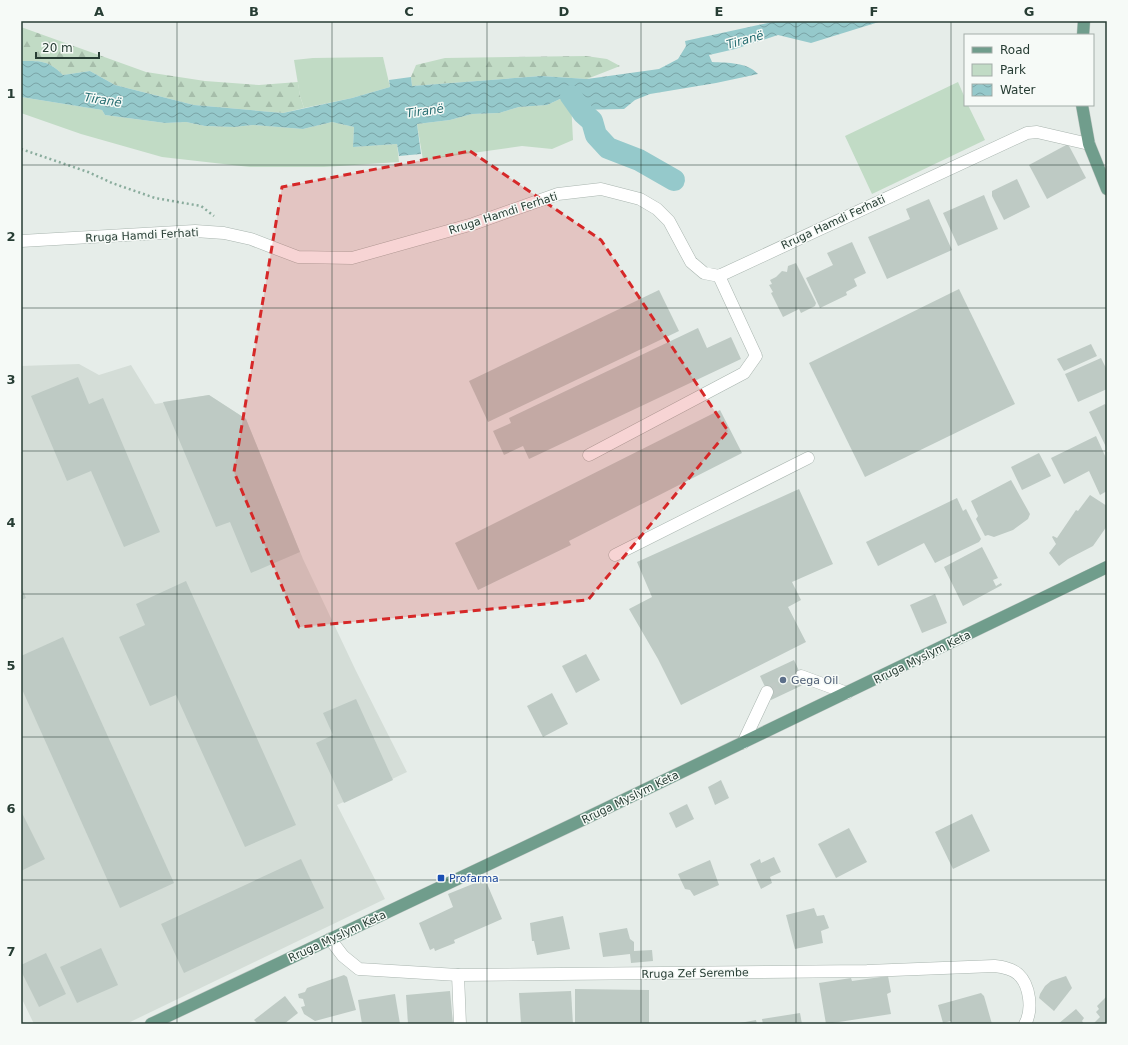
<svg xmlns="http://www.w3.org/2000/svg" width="1128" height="1045" font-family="'DejaVu Sans',sans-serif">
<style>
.built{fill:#d4ddd7}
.green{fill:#c1dbc5}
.forest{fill:url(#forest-firs)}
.water{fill:url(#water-waves)}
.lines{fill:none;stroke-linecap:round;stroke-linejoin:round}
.canal{stroke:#95c9cb;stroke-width:22}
.building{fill:#becac4}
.minor-tunnel{stroke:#c0cac5;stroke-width:12;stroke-dasharray:12 6;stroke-linecap:butt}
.minor-casing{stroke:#a9b5af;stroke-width:13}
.major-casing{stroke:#c3c9c6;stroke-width:13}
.path{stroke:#8aac9d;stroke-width:2.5;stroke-dasharray:2 3;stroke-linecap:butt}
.minor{stroke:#fff;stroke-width:12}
.major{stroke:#709d8c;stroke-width:12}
.marked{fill:#d62828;fill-opacity:0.2;stroke:#d62828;stroke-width:3;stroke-dasharray:8 5;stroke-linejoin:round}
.grid{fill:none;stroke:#273d34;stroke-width:1;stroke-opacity:0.55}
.service-dot{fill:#5c6f8a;stroke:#f6faf7;stroke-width:1.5}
.transit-dot{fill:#1a4fb4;stroke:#f6faf7;stroke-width:1.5}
.labels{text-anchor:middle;stroke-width:3;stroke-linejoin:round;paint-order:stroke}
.street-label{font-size:11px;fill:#273d34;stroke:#f6faf7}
.service-label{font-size:11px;fill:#4e5e75;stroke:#f6faf7;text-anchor:start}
.transit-label{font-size:11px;fill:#164399;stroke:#f6faf7;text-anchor:start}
.water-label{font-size:12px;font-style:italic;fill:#276e72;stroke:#f6faf7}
.neatline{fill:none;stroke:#273d34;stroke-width:1.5}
.grid-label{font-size:13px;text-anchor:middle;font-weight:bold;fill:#273d34}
</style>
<defs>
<pattern id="forest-firs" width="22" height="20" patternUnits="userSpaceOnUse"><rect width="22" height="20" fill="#c1dbc5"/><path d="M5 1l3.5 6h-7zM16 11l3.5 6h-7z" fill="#a6bdaa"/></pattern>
<pattern id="water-waves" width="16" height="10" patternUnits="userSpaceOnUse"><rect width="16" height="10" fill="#95c9cb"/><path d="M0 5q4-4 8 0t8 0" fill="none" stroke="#7aa4a6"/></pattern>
</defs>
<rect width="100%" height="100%" fill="#e6ede9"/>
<path class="built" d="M79,364L99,375L131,365L155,404L209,395L246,419L303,559L356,671L407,772L337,805L385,899L126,1024H34L21,997V366Z"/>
<g class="green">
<path d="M383,57L390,87L352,98L304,108L300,96L294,60L313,58Z"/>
<path d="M958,82L965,98V105H968L985,140L872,194L845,136Z"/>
<path d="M21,97L102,110L105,115L165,123L186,122L205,126L234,127L253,125L303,129L332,122L354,127L353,147L397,144L399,162L324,167H250L162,157L81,134L21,113Z"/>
<path d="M560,99L571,102L573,140L552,149L522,146L423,160L417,124L450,120L472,114L499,113L519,107L547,105Z"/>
</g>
<g class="forest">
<path d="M21,27L146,72L205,81L259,85L298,82L300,96L304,108L283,113L194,105L115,85L90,71L63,75C48,60 41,61 21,61Z"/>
<path d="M586,56L607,59L620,66L587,79L541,76L412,86L411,77L416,65L445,58Z"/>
</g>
<path class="water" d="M777,21H882L811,43L778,35L735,49L709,55L712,62C728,63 747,62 758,74L716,83L650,94L635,100L624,109L573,110L571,102L560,99L547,105L519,107L499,113L472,114L450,120L417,124L421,154L399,156L397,144L353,147L354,127L332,122L303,129L253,125L234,127L205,126L186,122L165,123L105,115L102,110L21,97V61C41,61 48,60 63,75L90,71L115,85L194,105L283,113L352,98L390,87L389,80L411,77L412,86L541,76L587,79L659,69L678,59L686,46L685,41Z"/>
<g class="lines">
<path class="canal" d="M571,96L583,113L592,121L596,135L608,148L639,160L674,180"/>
</g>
<g class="building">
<path d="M1068,144L1086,178L1047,199L1029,165Z"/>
<path d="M1017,179L1030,207L1004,220L992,196V191Z"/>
<path d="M984,195L998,229L958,246L943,213Z"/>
<path d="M929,199L952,250L887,279L868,237L910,219L906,209Z"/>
<path d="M852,242L866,273L854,279L857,286L846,292L847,295L820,308L806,278L833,265L827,253Z"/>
<path d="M796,263L816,303L815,306L801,313L799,309L783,317L771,293L773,292L769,285L772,284L770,280L776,277L782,271L787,272L788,266Z"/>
<path d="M959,289L1015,404L865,477L809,363Z"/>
<path d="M659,290L679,331L488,422L469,381Z"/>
<path d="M698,328L707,348L731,337L741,359L529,459L523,446L504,455L493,431L511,423L509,418Z"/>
<path d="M1091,344L1097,356L1064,371L1057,359Z"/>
<path d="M1101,358L1107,370V389L1078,402L1065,374Z"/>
<path d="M78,377L89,404L103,398L160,532L124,547L91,471L67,481L31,396Z"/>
<path d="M209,395L246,419L300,552L251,573L230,522L216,527L163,402Z"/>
<path d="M1105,404L1107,407V449L1089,412Z"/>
<path d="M720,410L742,453L569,541L571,545L478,590L455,543Z"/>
<path d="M1096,436L1107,460V491L1100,495L1089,471L1064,484L1051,458Z"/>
<path d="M1039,453L1051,476L1022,490L1011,467Z"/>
<path d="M1011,480L1030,514L1028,519L1013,530L994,537L988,535L985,536L976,519L978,516L971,501Z"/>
<path d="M799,489L833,564L792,582L801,600L788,607L806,642L681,705L658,659L629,609L652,597L637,562Z"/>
<path d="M1090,495L1107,506V526L1093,546L1068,559L1059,566L1049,553L1056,544L1052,537L1053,536L1057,538L1076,510L1078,511Z"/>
<path d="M957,498L963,511L966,509L981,539L979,542L935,563L924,543L878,566L866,542Z"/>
<path d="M982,547L998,578L993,580L996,586L1001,583L1002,585L963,606L944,567Z"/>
<path d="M186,581L296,825L245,847L176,695L150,706L119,637L145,625L136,604Z"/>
<path d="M21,586L26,598L21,600Z"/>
<path d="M935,594L947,623L922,633L910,605Z"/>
<path d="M63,637L174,883L120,908L21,687V656Z"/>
<path d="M586,654L600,680L576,693L562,666Z"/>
<path d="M794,660L805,684L771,700L760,676Z"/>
<path d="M552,693L568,724L543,737L527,706Z"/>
<path d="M356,699L393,780L344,803L316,743L333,735L323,713Z"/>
<path d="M721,780L729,798L715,805L708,787Z"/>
<path d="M687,804L694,819L676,828L669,813Z"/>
<path d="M21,811L45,859L21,871Z"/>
<path d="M972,814L990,851L953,869L935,832Z"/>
<path d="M849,828L867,862L836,878L818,844Z"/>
<path d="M774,857L781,872L770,877L772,883L761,889L750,864L760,859L761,863Z"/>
<path d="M301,859L324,908L184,973L161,924Z"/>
<path d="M710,860L719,885L694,896L690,890L685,889L678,874Z"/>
<path d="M485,879L502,919L454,940L455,943L435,951L434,948L430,950L419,923L453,907L448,894Z"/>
<path d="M814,908L817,916L824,915L829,928L821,931L823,943L795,949L786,915Z"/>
<path d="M563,916L570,949L537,955L534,941H532L530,923Z"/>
<path d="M627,928L630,939L634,942V951L652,950L653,961L631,963L630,954L603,957L599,933Z"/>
<path d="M101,948L118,985L77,1003L60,967Z"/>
<path d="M46,953L66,994L39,1007L21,971V965Z"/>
<path d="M344,975L347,977L356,1010L315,1021L304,1014L301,1007L305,1006L303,999L299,998L298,994L305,992L307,988Z"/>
<path d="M888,976L891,992L887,994L891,1014L826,1024L819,983L851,978L852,981Z"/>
<path d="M1066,976L1072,988L1054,1011L1039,998L1040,994L1045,986L1051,981Z"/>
<path d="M575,989L649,990V1024L575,1023Z"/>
<path d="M450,991L453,1024H408L406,995Z"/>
<path d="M571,991L573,1024H521L519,993Z"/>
<path d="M981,993L984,996L992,1024H952L951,1021L943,1023L938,1005Z"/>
<path d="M395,994L400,1024H362L358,1000Z"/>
<path d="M285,996L298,1013L284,1024H258L254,1020Z"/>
<path d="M1107,996V1024H1093L1100,1017L1096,1012L1099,1009L1097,1006Z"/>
<path d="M1076,1009L1084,1018L1082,1021L1084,1024H1058Z"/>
<path d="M800,1013L802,1024H763L762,1019Z"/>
<path d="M756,1020L757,1024H740V1023Z"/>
</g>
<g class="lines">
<path class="minor-tunnel" d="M767,692L801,676"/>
<defs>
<g id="minor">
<path d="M21,241L195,231L224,233L251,239L298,257L352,258L473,224L558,194L601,189L640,199L657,209L669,221L691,262L704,273L719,276L1027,133L1037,132L1089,144"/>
<path d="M589,455L744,373L756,356L719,276"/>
<path d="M615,555L808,458"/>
<path d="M801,676L847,693"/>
<path d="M743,743L767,692"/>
<path d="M330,939L343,956L359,969L458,975L867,971L994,966C1002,967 1011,968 1018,974C1030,985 1033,1010 1025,1024"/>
<path d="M458,975L460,1024"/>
</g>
<g id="major">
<path d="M1083,35L1084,21"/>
<path d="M1082,105L1089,144L1107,189"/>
<path d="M151,1024L580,821L1107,567"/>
</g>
</defs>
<use href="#minor" class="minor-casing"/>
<use href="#major" class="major-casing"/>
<path class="path" d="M21,149L88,172L112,183L155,198L201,206L214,216"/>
<use href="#minor" class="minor"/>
<use href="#major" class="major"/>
</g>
<path class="marked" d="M470,151L601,240L728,431L588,600L299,627L234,472L282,187Z"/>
<path class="grid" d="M177,21V1024M332,21V1024M487,21V1024M641,21V1024M796,21V1024M951,21V1024M21,165H1107M21,308H1107M21,451H1107M21,594H1107M21,737H1107M21,880H1107"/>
<circle class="service-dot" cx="783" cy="680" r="4"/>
<rect class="transit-dot" x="437" y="874" width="8" height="8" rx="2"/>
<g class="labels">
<g class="street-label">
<text transform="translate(503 213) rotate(-18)" y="4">Rruga Hamdi Ferhati</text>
<text transform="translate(833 222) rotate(-25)" y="4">Rruga Hamdi Ferhati</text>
<text transform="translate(142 235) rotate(-3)" y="4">Rruga Hamdi Ferhati</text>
<text transform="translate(922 657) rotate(-26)" y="4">Rruga Myslym Keta</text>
<text transform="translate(630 797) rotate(-26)" y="4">Rruga Myslym Keta</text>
<text transform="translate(337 936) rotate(-25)" y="4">Rruga Myslym Keta</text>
<text transform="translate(695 973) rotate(-1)" y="4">Rruga Zef Serembe</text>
</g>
<g class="service-label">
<text x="791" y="684">Gega Oil</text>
</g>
<g class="transit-label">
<text x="449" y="882">Profarma</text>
</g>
<g class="water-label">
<text transform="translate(745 40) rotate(-15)" y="4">Tiranë</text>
<text transform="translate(103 100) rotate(9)" y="4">Tiranë</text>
<text transform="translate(425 111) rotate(-8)" y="4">Tiranë</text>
</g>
</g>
<rect width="1128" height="1045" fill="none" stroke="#f6faf7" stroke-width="44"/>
<rect x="964" y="34" width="130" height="72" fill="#f6faf7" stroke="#a3aea9"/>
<rect x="972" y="47" width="20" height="6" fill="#709d8c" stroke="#a3aea9"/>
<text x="1000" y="54" font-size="12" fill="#273d34">Road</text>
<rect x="972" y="64" width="20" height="12" fill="#c1dbc5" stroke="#a3aea9"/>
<text x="1000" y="74" font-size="12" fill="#273d34">Park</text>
<rect x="972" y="84" width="20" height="12" fill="url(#water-waves)" stroke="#a3aea9"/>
<text x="1000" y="94" font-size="12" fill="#273d34">Water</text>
<path d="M36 52v6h63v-6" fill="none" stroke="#273d34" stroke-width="2"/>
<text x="42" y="52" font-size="12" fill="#273d34" stroke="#f6faf7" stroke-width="3" paint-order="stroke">20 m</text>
<rect x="22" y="22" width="1084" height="1001" class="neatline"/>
<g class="grid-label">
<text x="99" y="16">A</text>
<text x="254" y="16">B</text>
<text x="409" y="16">C</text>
<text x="564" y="16">D</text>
<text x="719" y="16">E</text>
<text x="874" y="16">F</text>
<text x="1029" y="16">G</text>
<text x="11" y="98">1</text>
<text x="11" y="241">2</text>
<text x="11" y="384">3</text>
<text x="11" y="527">4</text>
<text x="11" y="670">5</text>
<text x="11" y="813">6</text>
<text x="11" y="956">7</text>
</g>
</svg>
